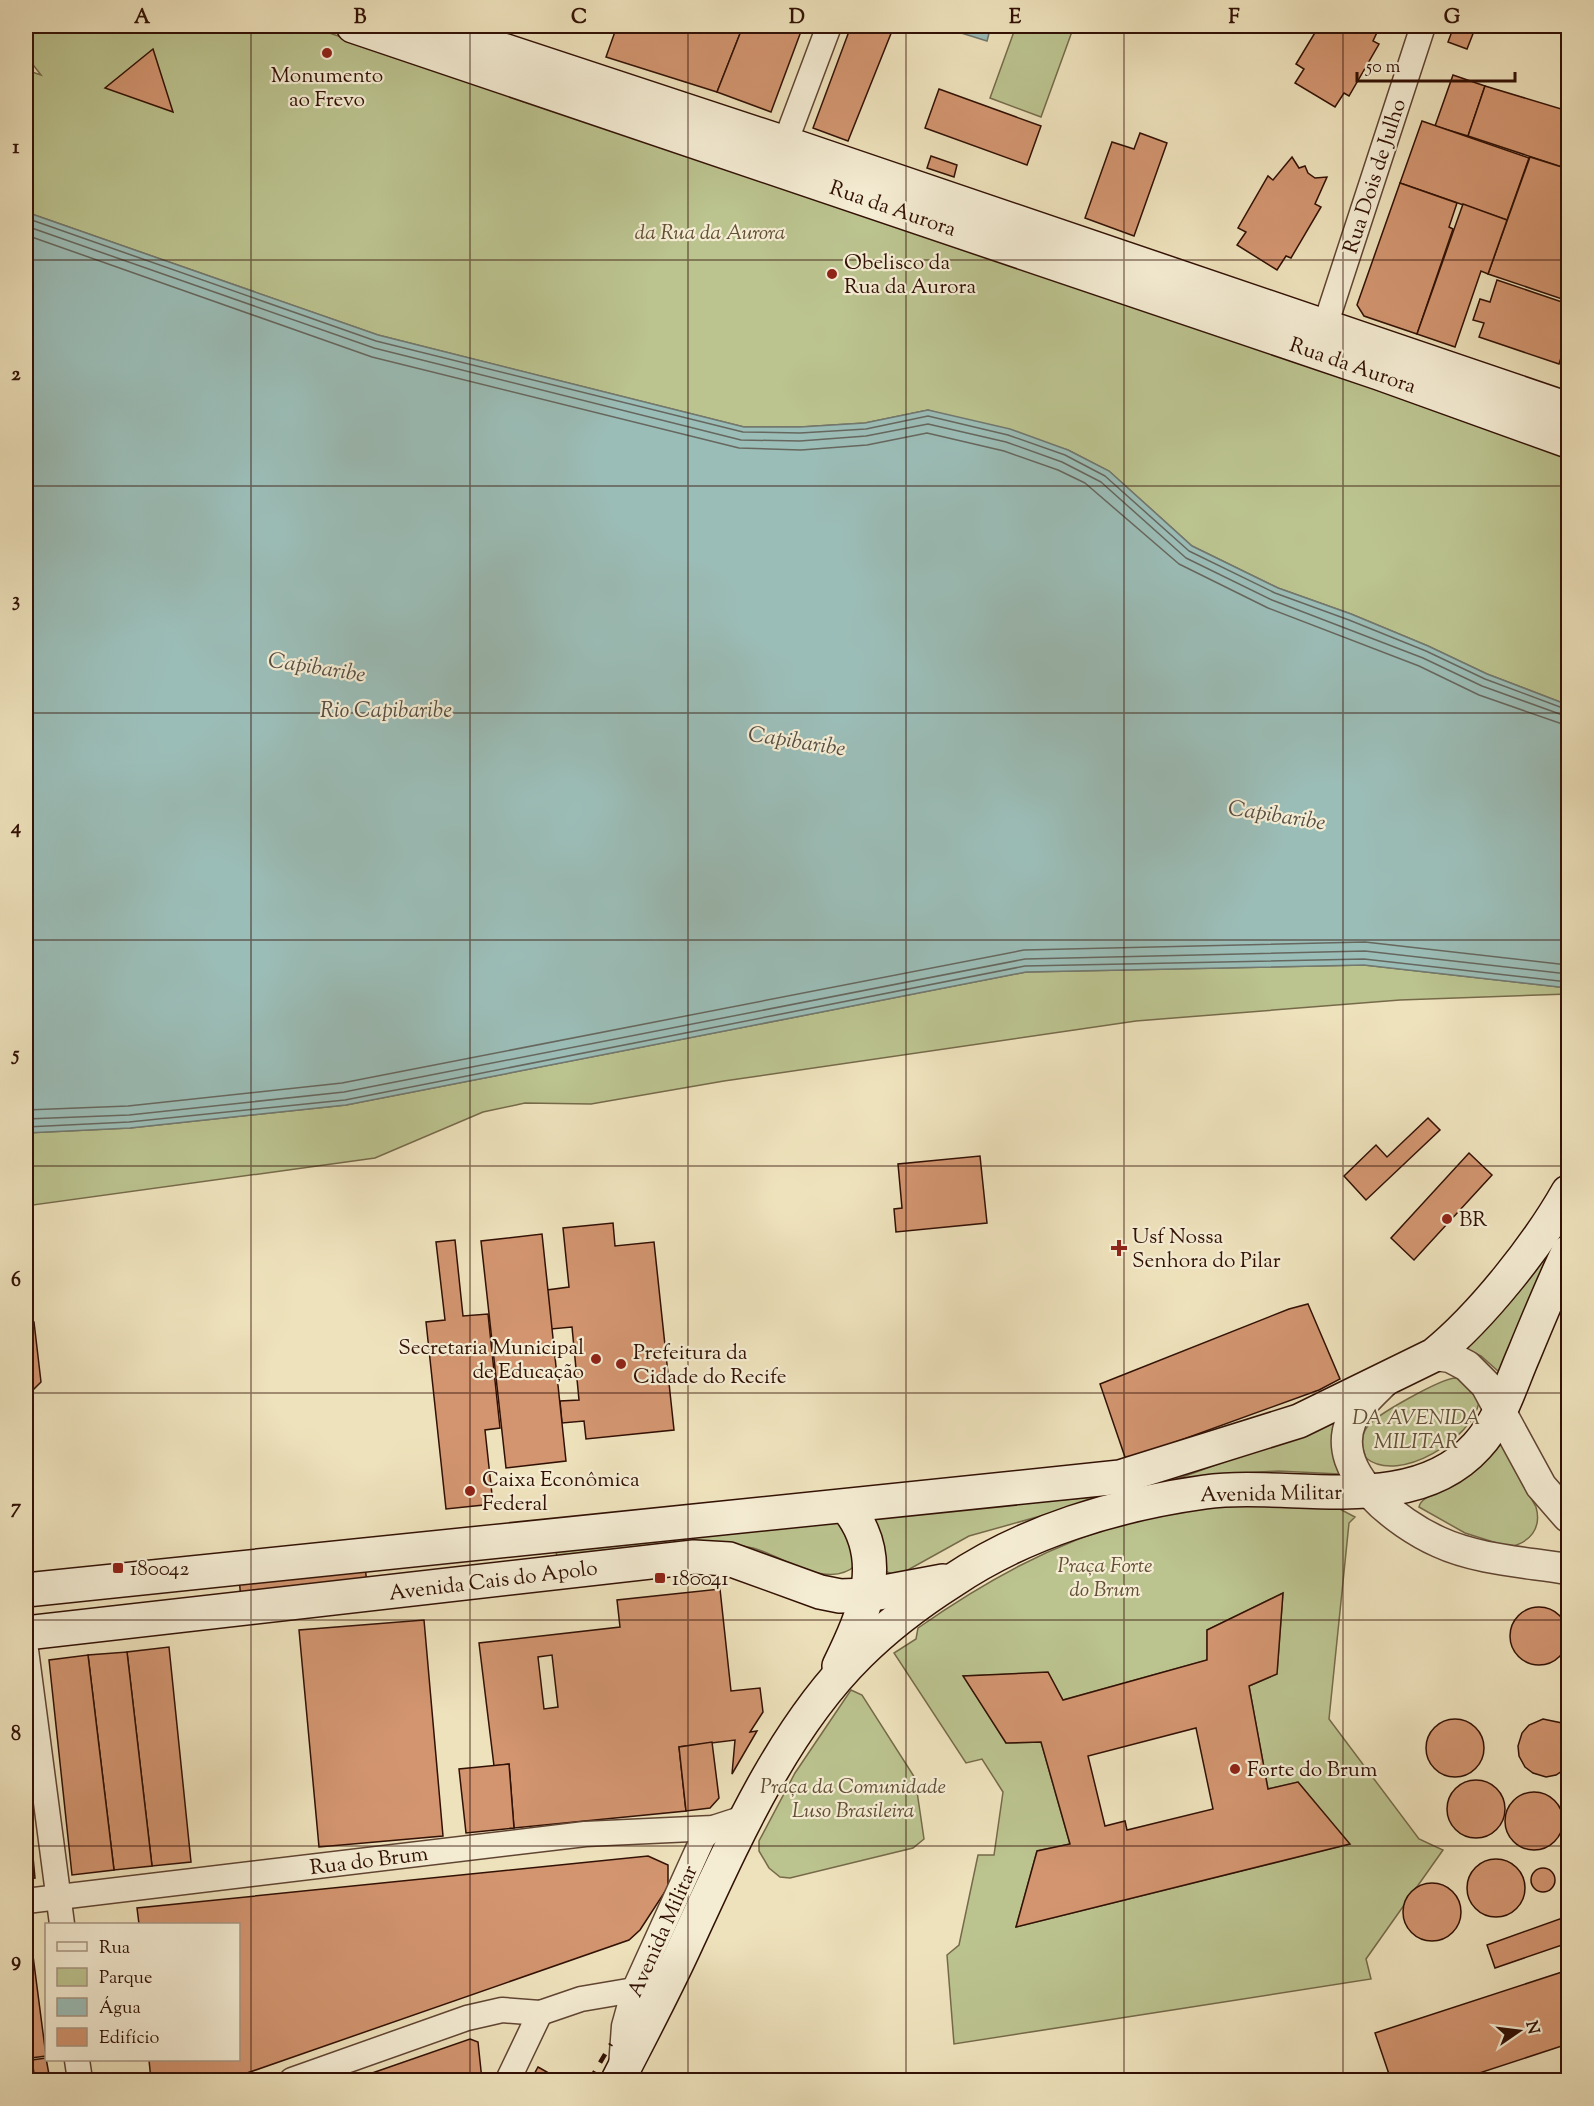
<svg xmlns="http://www.w3.org/2000/svg" width="1594" height="2106" font-family="'Sorts Mill Goudy',serif">
<style>
.green{fill:#bbc38f;stroke:#766a4a;stroke-width:1.5;fill-rule:evenodd}
.water{fill:#9bbdb7;stroke:#717870;stroke-width:1.5}
.lines{fill:none;stroke-linecap:round;stroke-linejoin:round}
.shore{stroke:#66675e;stroke-width:1.5}
.building{fill:#d29570;stroke:#321105;stroke-width:1.5;fill-rule:evenodd}
.minor-casing{stroke:#614533;stroke-width:27}
.tertiary-casing{stroke:#614533;stroke-width:33}
.secondary-casing{stroke:#321105;stroke-width:36}
.minor{stroke:#f4ecd3;stroke-width:24}
.tertiary{stroke:#f4ecd3;stroke-width:30}
.secondary{stroke:#f4ecd3;stroke-width:33}
.rail{stroke:#321105;stroke-width:4.5;stroke-dasharray:10 10;stroke-linecap:butt}
.grid{fill:none;stroke:#321105;stroke-width:1.5;stroke-opacity:0.55}
.poi-dot{fill:#8f2418;stroke:#f4ecd3;stroke-width:2}
.labels{text-anchor:middle;stroke-width:4.5;stroke-linejoin:round;paint-order:stroke}
.poi-label{font-size:21px;fill:#321105;stroke:#f4ecd3;text-anchor:start}
.street-label{font-size:21px;fill:#321105;stroke:#f4ecd3}
.park-label{font-size:21px;font-style:italic;fill:#624f35;stroke:#f4ecd3}
.water-label{font-size:22px;font-style:italic;fill:#574d43;stroke:#f4ecd3}
.neatline{fill:none;stroke:#321105;stroke-width:2}
.grid-label{font-size:20px;text-anchor:middle;font-weight:bold;fill:#321105}
</style>
<rect width="100%" height="100%" fill="#eee2bc"/>
<filter id="stains"><feTurbulence type="fractalNoise" baseFrequency=".00333" numOctaves="4"/><feColorMatrix values="0 0 0 0 .2 0 0 0 0 .09 0 0 0 0 .02 0 0 0 .5 -.17"/></filter>
<radialGradient id="worn" r=".72"><stop offset=".6" stop-color="#630" stop-opacity="0"/><stop offset="1" stop-color="#630" stop-opacity=".3"/></radialGradient>
<g class="green">
<path d="M26,26H309L1568,455V705L1487,674L1428,646L1351,614L1278,588L1192,546L1109,471L1068,450L928,410L865,423L800,427H744L378,335L26,212V70L41,75L31,62L26,60Z"/>
<path d="M1016,26H1074L1041,117L990,98Z"/>
<path d="M1364,965L1568,988V994L1400,1000L1136,1021L724,1081L591,1104L525,1103L483,1112L375,1158L26,1206V1133L130,1128L346,1105L1026,972Z"/>
<path d="M1568,1219V1237L1501,1371H1498L1481,1356L1465,1349Z"/>
<path d="M1456,1378L1468,1384L1479,1402C1473,1438 1399,1485 1366,1458C1362,1448 1360,1437 1367,1427C1375,1415 1442,1378 1456,1378Z"/>
<path d="M1332,1423L1336,1425L1340,1474L1278,1471L1228,1474L1098,1500L969,1536L906,1571L892,1574L885,1571L872,1516L1119,1495L1149,1489Z"/>
<path d="M1500,1442L1536,1507C1542,1528 1530,1543 1509,1547L1465,1533L1419,1507C1421,1497 1437,1494 1446,1489C1468,1478 1484,1461 1500,1442Z"/>
<path d="M1211,1504L1336,1507L1355,1517L1349,1523L1329,1719L1419,1839L1443,1850L1366,1959L1371,1979L954,2044L947,1955L959,1945L978,1855H994L1003,1792L982,1759L966,1763L894,1653L916,1639L918,1628C984,1582 1056,1541 1135,1521C1160,1514 1186,1510 1211,1504ZM1283,1593L1277,1674L1249,1686L1268,1789L1298,1782L1349,1844L1016,1927L1037,1851L1070,1844L1041,1742L1006,1743L964,1676L1048,1673L1063,1700L1207,1660V1630Z"/>
<path d="M829,1520L844,1525L856,1565C828,1591 783,1556 753,1548C738,1544 722,1546 707,1547C657,1549 607,1555 557,1561L556,1549Z"/>
<path d="M851,1690L862,1695L915,1778L924,1839L913,1848L790,1878L780,1877L769,1868L759,1851V1841L795,1773Z"/>
</g>
<g class="water">
<path d="M960,26H991L987,41L958,32Z"/>
<path d="M26,212L378,335L744,427H800L865,423L928,410L1010,429L1068,450L1109,471L1192,546L1278,588L1351,614L1428,646L1487,674L1568,705V988L1364,965L1026,972L346,1105L130,1128L26,1133Z"/>
</g>
<g class="lines">
<g class="shore">
<path d="M26,218L376,341L743,432L800,433L866,429L928,416L1008,435L1065,455L1105,476L1189,551L1275,593L1349,620L1426,651L1485,679L1568,710"/>
<path d="M26,226L374,348L741,440L800,441L866,436L928,424L1006,442L1062,462L1101,482L1186,558L1272,600L1423,658L1482,686L1568,717"/>
<path d="M26,235L372,357L739,448L801,450L867,445L927,433L1004,451L1058,470L1085,483L1179,564L1268,608L1419,666L1479,695L1568,726"/>
<path d="M26,1110L128,1106L342,1083L1024,950L1365,942L1568,965"/>
<path d="M26,1119L129,1115L344,1092L1025,959L1365,951L1568,974"/>
<path d="M26,1127L129,1122L345,1100L1025,966L1364,959L1568,982"/>
</g>
</g>
<g class="building">
<path d="M617,26H743L717,92L606,57Z"/>
<path d="M743,26H803L771,112L717,92Z"/>
<path d="M851,26H894L848,141L813,128Z"/>
<path d="M1319,26H1380L1373,41L1379,44L1349,96L1344,93L1335,107L1295,83L1304,69L1296,64Z"/>
<path d="M1454,26H1476L1467,49L1448,42Z"/>
<path d="M153,49L173,112L105,88Z"/>
<path d="M1453,75L1485,86L1468,136L1435,126Z"/>
<path d="M1485,86L1568,111V158L1565,168L1468,136Z"/>
<path d="M939,89L1041,126L1027,165L925,128Z"/>
<path d="M1422,121L1529,158L1507,220L1400,183Z"/>
<path d="M1140,133L1167,143L1134,236L1085,218L1112,142L1134,149Z"/>
<path d="M931,156L957,165L954,177L927,168Z"/>
<path d="M1292,157L1299,168L1305,166L1308,173L1315,178L1327,177L1315,204L1321,207L1291,258L1286,256L1277,270L1237,245L1246,232L1238,228L1268,176L1273,180Z"/>
<path d="M1530,157L1568,169V301L1488,274Z"/>
<path d="M1400,183L1457,203L1449,227L1453,229L1417,334L1364,316L1357,305Z"/>
<path d="M1463,204L1507,220L1488,274L1481,271L1455,347L1417,334Z"/>
<path d="M1497,280L1568,304V336L1559,364L1479,337L1484,323L1473,320L1480,299L1490,302Z"/>
<path d="M1428,1118L1440,1130L1366,1200L1344,1176L1376,1145L1387,1157Z"/>
<path d="M1469,1153L1492,1175L1414,1260L1391,1238Z"/>
<path d="M980,1156L987,1223L896,1232L894,1209L902,1208L898,1164Z"/>
<path d="M613,1223L615,1246L654,1242L674,1430L586,1439L584,1421L562,1423L560,1401L579,1400L572,1327L551,1329L547,1290L569,1287L563,1228Z"/>
<path d="M542,1234L566,1461L506,1468L481,1241Z"/>
<path d="M455,1240L463,1316L488,1314L500,1428L485,1430L493,1504L446,1509L426,1322L445,1320L436,1242Z"/>
<path d="M1308,1304L1340,1379L1319,1390L1126,1460L1100,1384L1289,1309Z"/>
<path d="M34,1322L41,1382L30,1393L31,1404L26,1405V1323Z"/>
<path d="M26,1452L32,1519L26,1520Z"/>
<path d="M365,1564L367,1586L241,1600L239,1577Z"/>
<path d="M720,1589L731,1691L760,1688L763,1712L750,1732L757,1731L732,1774L735,1740L679,1747L686,1811L514,1828L509,1764L494,1766L479,1643L620,1627L617,1600ZM552,1655L558,1707L544,1709L538,1657Z"/>
<path d="M1283,1593L1277,1674L1249,1686L1268,1789L1298,1782L1350,1844L1016,1927L1037,1851L1070,1844L1041,1742L1006,1743L963,1676L1048,1672L1063,1700L1207,1660V1630ZM1196,1728L1213,1809L1127,1830L1125,1821L1105,1826L1088,1756Z"/>
<circle cx="1539" cy="1636" r="29"/>
<path d="M424,1620L443,1836L319,1847L299,1630Z"/>
<path d="M169,1647L191,1862L152,1866L127,1652Z"/>
<path d="M127,1652L152,1866L114,1870L88,1655Z"/>
<path d="M88,1655L114,1870L72,1875L49,1660Z"/>
<path d="M1543,1719L1562,1723L1568,1729V1767L1556,1775L1546,1777L1533,1773L1525,1767L1519,1756L1518,1746L1522,1733L1529,1725Z"/>
<circle cx="1455" cy="1748" r="29"/>
<path d="M712,1742L719,1798L710,1808L686,1811L679,1747Z"/>
<path d="M509,1764L514,1828L466,1833L459,1769Z"/>
<circle cx="1476" cy="1809" r="29"/>
<path d="M26,1783L35,1878L26,1879Z"/>
<circle cx="1534" cy="1821" r="29"/>
<path d="M1568,1796V1824L1564,1809Z"/>
<path d="M648,1856L668,1865V1887L640,1930L629,1940L227,2080H151L149,2060H238V1924H139L137,1908Z"/>
<circle cx="1496" cy="1888" r="29"/>
<path d="M1568,1863V1881L1564,1872Z"/>
<circle cx="1543" cy="1880" r="12"/>
<circle cx="1432" cy="1912" r="29"/>
<path d="M1568,1916V1943L1495,1968L1487,1945Z"/>
<path d="M26,1925H29L46,2056L31,2058L26,2015Z"/>
<path d="M1568,1970V2044L1458,2080H1391L1375,2033Z"/>
<path d="M470,2039L478,2042L482,2080H352Z"/>
<path d="M46,2058L50,2080H35L32,2060Z"/>
<path d="M538,2067L561,2080H531Z"/>
</g>
<g class="lines">
<defs>
<g id="minor">
<path d="M785,143L829,26"/>
<path d="M1325,326L1423,26"/>
<path d="M26,1650L62,1924"/>
<path d="M26,1901L585,1834L713,1828L747,1817"/>
<path d="M77,2060L80,2080"/>
<path d="M621,2067L624,2026L634,1990L703,1838L713,1828"/>
<path d="M292,2080L467,2018L502,2010L540,2013L581,1999L634,1990"/>
<path d="M508,2080L540,2013"/>
</g>
<g id="tertiary">
<path d="M1434,1355L1450,1357L1467,1366L1486,1385L1541,1486L1568,1517"/>
<path d="M1387,1379C1375,1391 1358,1405 1351,1421C1329,1473 1399,1524 1439,1542C1478,1560 1526,1562 1568,1569"/>
</g>
<g id="secondary">
<path d="M353,26L1379,373L1568,441"/>
<path d="M430,26L785,143L1568,409"/>
<path d="M26,1590L1120,1477L1299,1421L1434,1355C1482,1316 1538,1245 1568,1192"/>
<path d="M26,1633L694,1557L729,1559L820,1592L840,1596L868,1595L943,1581"/>
<path d="M839,1666C865,1613 889,1557 846,1506"/>
<path d="M618,2080C641,2035 665,1990 686,1944C732,1845 781,1731 859,1654C887,1626 919,1602 952,1581C1026,1531 1118,1504 1205,1492C1290,1480 1411,1519 1477,1446C1501,1420 1510,1386 1524,1354C1538,1320 1552,1286 1568,1252"/>
</g>
</defs>
<use href="#minor" class="minor-casing"/>
<use href="#tertiary" class="tertiary-casing"/>
<use href="#secondary" class="secondary-casing"/>
<use href="#minor" class="minor"/>
<use href="#tertiary" class="tertiary"/>
<use href="#secondary" class="secondary"/>
<path class="rail" d="M590,2080L611,2044"/>
</g>
<path class="grid" d="M251,26V2080M470,26V2080M688,26V2080M906,26V2080M1124,26V2080M1343,26V2080M26,260H1568M26,486H1568M26,713H1568M26,940H1568M26,1166H1568M26,1393H1568M26,1620H1568M26,1846H1568"/>
<g class="poi-dot">
<circle cx="327" cy="53" r="6"/>
<circle cx="832" cy="274" r="6"/>
<circle cx="1447" cy="1219" r="6"/>
<path d="M1116 1239h6v6h6v6h-6v6h-6v-6h-6v-6h6z"/>
<circle cx="596" cy="1359" r="6"/>
<circle cx="621" cy="1364" r="6"/>
<circle cx="470" cy="1491" r="6"/>
<rect x="112" y="1562" width="12" height="12" rx="3"/>
<rect x="654" y="1572" width="12" height="12" rx="3"/>
<circle cx="1235" cy="1769" r="6"/>
</g>
<g class="labels">
<g class="poi-label">
<text x="327" y="82" text-anchor="middle">Monumento<tspan x="327" dy="24">ao Frevo</tspan></text>
<text x="844" y="269">Obelisco da<tspan x="844" dy="24">Rua da Aurora</tspan></text>
<text x="1459" y="1226">BR</text>
<text x="1132" y="1243">Usf Nossa<tspan x="1132" dy="24">Senhora do Pilar</tspan></text>
<text x="584" y="1354" text-anchor="end">Secretaria Municipal<tspan x="584" dy="24">de Educação</tspan></text>
<text x="633" y="1359">Prefeitura da<tspan x="633" dy="24">Cidade do Recife</tspan></text>
<text x="482" y="1486">Caixa Econômica<tspan x="482" dy="24">Federal</tspan></text>
<text x="130" y="1575">180042</text>
<text x="672" y="1585">180041</text>
<text x="1247" y="1776">Forte do Brum</text>
</g>
<g class="street-label">
<text transform="translate(1374 176) rotate(-72)" y="7">Rua Dois de Julho</text>
<text transform="translate(893 208) rotate(19)" y="7">Rua da Aurora</text>
<text transform="translate(1353 365) rotate(19)" y="7">Rua da Aurora</text>
<text transform="translate(1271 1493) rotate(-1)" y="7">Avenida Militar</text>
<text transform="translate(493 1580) rotate(-7)" y="7">Avenida Cais do Apolo</text>
<text transform="translate(369 1860) rotate(-7)" y="7">Rua do Brum</text>
<text transform="translate(662 1931) rotate(-66)" y="7">Avenida Militar</text>
</g>
<g class="park-label">
<text x="710" y="239">da Rua da Aurora</text>
<text x="1416" y="1424">DA AVENIDA<tspan x="1416" dy="24">MILITAR</tspan></text>
<text x="1105" y="1572">Praça Forte<tspan x="1105" dy="24">do Brum</tspan></text>
<text x="853" y="1793">Praça da Comunidade<tspan x="853" dy="24">Luso Brasileira</tspan></text>
</g>
<g class="water-label">
<text transform="translate(317 666) rotate(9)" y="8">Capibaribe</text>
<text x="386" y="717">Rio Capibaribe</text>
<text transform="translate(797 740) rotate(9)" y="8">Capibaribe</text>
<text transform="translate(1277 814) rotate(9)" y="8">Capibaribe</text>
</g>
</g>
<rect width="1594" height="2106" fill="none" stroke="#eee2bc" stroke-width="66"/>
<rect x="45" y="1923" width="195" height="138" fill="#f4ecd3" stroke="#a69481" stroke-width="1.5"/>
<rect x="57" y="1942" width="30" height="9" fill="#f4ecd3" stroke="#a69481" stroke-width="1.5"/>
<text x="99" y="1953" font-size="18" fill="#321105">Rua</text>
<rect x="57" y="1968" width="30" height="18" fill="#bbc38f" stroke="#a69481" stroke-width="1.5"/>
<text x="99" y="1983" font-size="18" fill="#321105">Parque</text>
<rect x="57" y="1998" width="30" height="18" fill="#9bbdb7" stroke="#a69481" stroke-width="1.5"/>
<text x="99" y="2013" font-size="18" fill="#321105">Água</text>
<rect x="57" y="2028" width="30" height="18" fill="#d29570" stroke="#a69481" stroke-width="1.5"/>
<text x="99" y="2043" font-size="18" fill="#321105">Edifício</text>
<g transform="translate(1519 2031) rotate(76)" stroke="#f4ecd3" stroke-width="4.5" paint-order="stroke">
<path d="M0-4.5L10 22L0 15L-10 22Z" fill="#321105"/>
<text y="-9" font-size="16" font-weight="bold" text-anchor="middle" fill="#321105">N</text>
</g>
<path d="M1357 72v9h158v-9" fill="none" stroke="#321105" stroke-width="3"/>
<text x="1366" y="72" font-size="18" fill="#321105" stroke="#f4ecd3" stroke-width="4.5" paint-order="stroke">50 m</text>
<rect x="33" y="33" width="1528" height="2040" class="neatline"/>
<g class="grid-label">
<text x="142" y="23">A</text>
<text x="360" y="23">B</text>
<text x="579" y="23">C</text>
<text x="797" y="23">D</text>
<text x="1015" y="23">E</text>
<text x="1234" y="23">F</text>
<text x="1452" y="23">G</text>
<text x="16" y="153">1</text>
<text x="16" y="380">2</text>
<text x="16" y="606">3</text>
<text x="16" y="833">4</text>
<text x="16" y="1060">5</text>
<text x="16" y="1286">6</text>
<text x="16" y="1513">7</text>
<text x="16" y="1740">8</text>
<text x="16" y="1966">9</text>
</g>
<rect width="100%" height="100%" filter="url(#stains)"/>
<rect width="100%" height="100%" fill="url(#worn)"/>
</svg>
